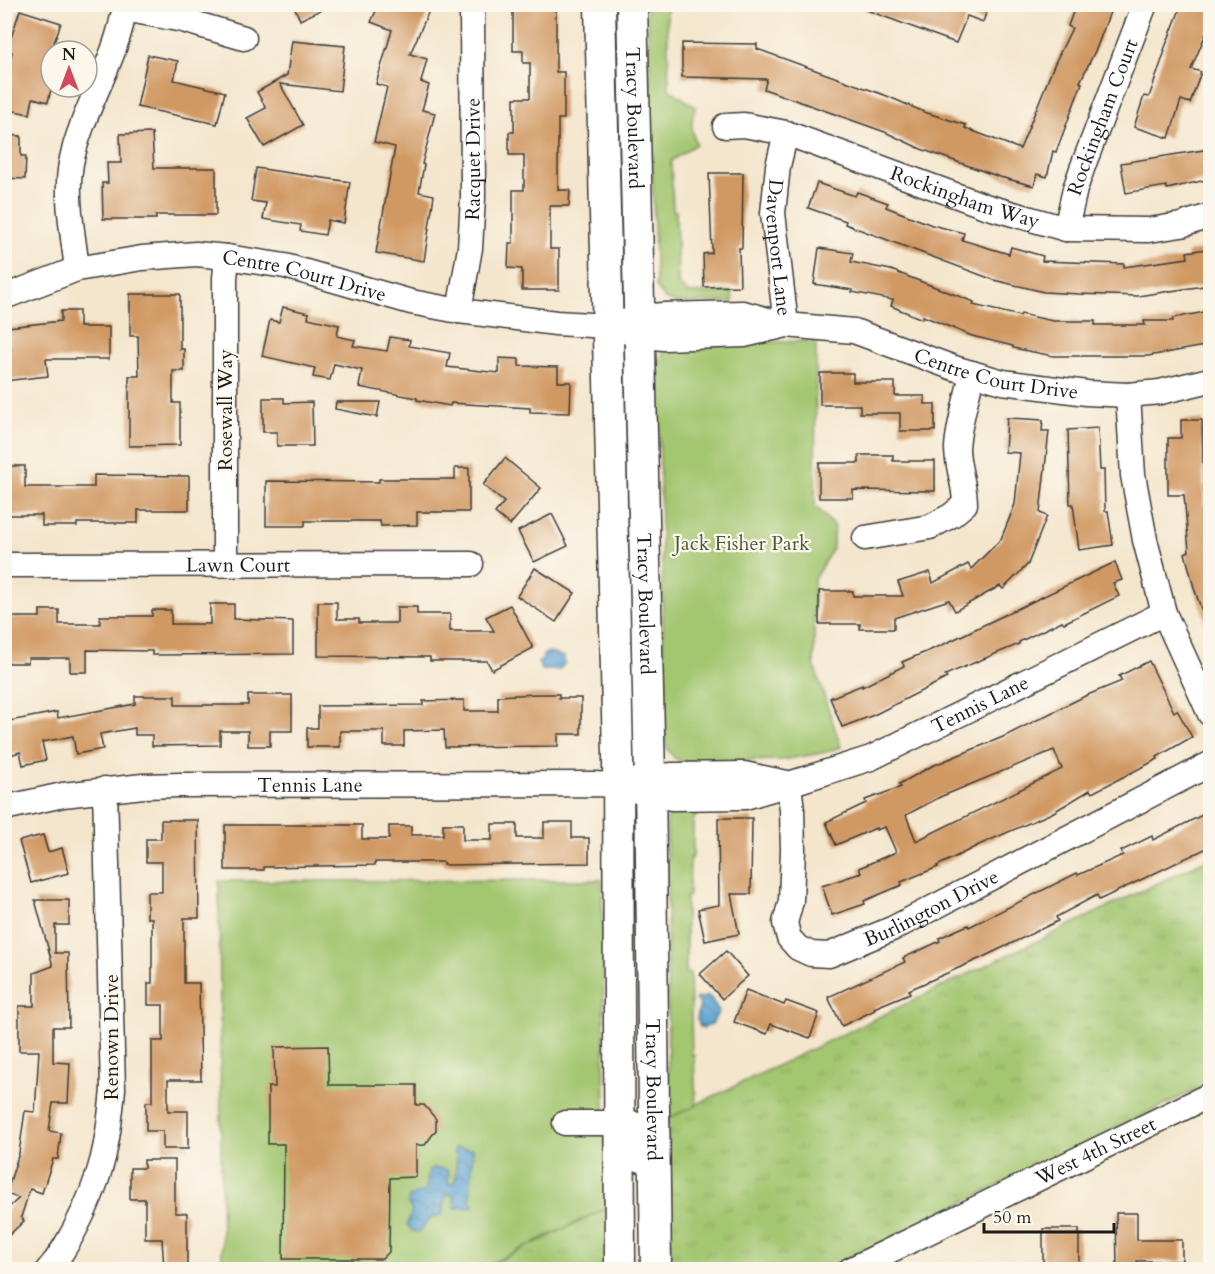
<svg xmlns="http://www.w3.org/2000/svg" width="1215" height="1274" font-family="Cardo,serif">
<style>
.grass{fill:url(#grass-tufts);stroke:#607146;stroke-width:1.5}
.park{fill:#a3c670;stroke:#607146;stroke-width:1.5}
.water{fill:url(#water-waves);stroke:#3c5f77;stroke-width:1.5}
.building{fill:#d09862;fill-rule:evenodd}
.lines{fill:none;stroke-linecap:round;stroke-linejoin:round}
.minor-casing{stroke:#3c3a37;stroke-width:27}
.major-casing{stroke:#3c3a37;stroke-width:33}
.minor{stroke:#fff;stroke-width:24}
.major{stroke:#fff;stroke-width:30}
.labels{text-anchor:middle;stroke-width:4.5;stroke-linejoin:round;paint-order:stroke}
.street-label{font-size:20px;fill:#1c1c1c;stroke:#fbf7ec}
.park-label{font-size:20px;fill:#4b5839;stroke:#fbf7ec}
</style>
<defs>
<pattern id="grass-tufts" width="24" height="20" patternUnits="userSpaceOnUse" patternTransform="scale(1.5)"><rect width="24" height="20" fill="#a3c670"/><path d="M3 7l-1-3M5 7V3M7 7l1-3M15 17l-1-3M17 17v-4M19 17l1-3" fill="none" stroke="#8caa60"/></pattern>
<pattern id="water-waves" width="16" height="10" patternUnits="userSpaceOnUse" patternTransform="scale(1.5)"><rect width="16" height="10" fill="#5ca2d2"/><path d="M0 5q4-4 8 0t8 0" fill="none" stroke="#4b83aa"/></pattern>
</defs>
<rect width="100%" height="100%" fill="#fbf7ec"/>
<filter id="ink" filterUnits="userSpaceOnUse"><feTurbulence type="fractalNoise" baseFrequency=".0167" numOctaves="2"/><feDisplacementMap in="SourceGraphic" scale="12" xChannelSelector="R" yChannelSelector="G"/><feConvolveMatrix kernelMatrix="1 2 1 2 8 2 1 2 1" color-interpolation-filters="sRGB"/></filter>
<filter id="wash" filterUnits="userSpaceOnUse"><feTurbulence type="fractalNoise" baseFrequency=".008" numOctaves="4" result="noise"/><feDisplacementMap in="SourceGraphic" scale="24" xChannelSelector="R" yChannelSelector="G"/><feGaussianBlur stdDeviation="1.35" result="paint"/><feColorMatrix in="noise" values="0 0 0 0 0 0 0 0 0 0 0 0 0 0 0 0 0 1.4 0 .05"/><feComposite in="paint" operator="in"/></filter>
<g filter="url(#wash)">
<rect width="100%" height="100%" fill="#f4e6cd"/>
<g class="grass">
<path d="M1210,858V1083L825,1269H670L668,1118Z"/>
<path d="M606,1208V1269L479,1270L597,1213Z"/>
</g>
<g class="park">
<path d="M647,5H667L669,89L696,107C690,120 691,130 696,144L671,161L673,210L676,211L678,284L688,293L732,292L733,302L676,303L665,299L656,287Z"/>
<path d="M806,341L816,342L815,506L835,527L833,534V548L814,579V665L841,747L827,752L782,760L682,762C672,758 667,751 665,740L658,363L664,351L678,345Z"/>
<path d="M743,804V811H701L693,820V857L690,858L689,896L686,897V973L690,974L692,1055H694L696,1106L668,1118L667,820L673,811L681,806Z"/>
<path d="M602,880L606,1208L479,1269H222L219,881Z"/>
</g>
<g class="water">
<path d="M548,652L564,657L565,663L559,670H542L538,663L543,659V655Z"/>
<path d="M706,996L710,997L719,1011L712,1024L704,1028L700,1027L697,1019L700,1004L695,1000L697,998L701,999Z"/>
<path d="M454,1148L473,1149L470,1204L473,1205V1208H455L454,1196L449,1194L446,1196L442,1215L430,1218L420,1232L412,1231L407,1224L412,1211L408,1204L409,1197L426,1190L429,1170L433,1168L447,1170L449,1174L448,1184L455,1183L457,1153H454Z"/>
</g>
<g id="blocks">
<g class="building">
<path d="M293,4H333L300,20Z"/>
<path d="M379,4H432L410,54L427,59L421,82L429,85L422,110L435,113L422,164L424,165L419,192L434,195L424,261L376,253L395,147L374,142L387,87L376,84L392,30L371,22Z"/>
<path d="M513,4H556V72H564V119H558V190H570L569,206H550V249H559V290H522V269L508,268L509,243H513V190H524V155H509V132H514V98H530V63H523V51H513Z"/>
<path d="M858,4H989L983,22L967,16L956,43L858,7Z"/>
<path d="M1076,4H1113L1097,47L1080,82L1082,83L1056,152L1053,151L1047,177L1037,174L1034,186L1000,177L921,149L885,132L764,89L767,79L682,77V43L757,44V49L887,96L924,112L966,125L965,128L1020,149L1054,65L1072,28L1068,26Z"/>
<path d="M1182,4H1210V24L1191,69L1201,72L1190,103L1181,100L1169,138L1134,127L1144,96L1149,97L1165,51L1164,50Z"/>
<path d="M20,10L61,23L51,51V89L48,102L33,98L30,114L4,109V82L12,52L7,50Z"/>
<path d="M292,41L345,46L340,91L280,84L303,125L264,147L247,118L266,108L257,92L287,75Z"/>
<path d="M148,55L178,61L174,80L225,92L217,124L137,107Z"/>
<path d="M152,133L154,168H216V215H156V219H103L102,183H108L107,163H121L120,134Z"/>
<path d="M4,135L21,136V156H26L25,179L4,178Z"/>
<path d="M1210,149V179L1167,189L1166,186L1126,193L1121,163Z"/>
<path d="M256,168L350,182L344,223L328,220L325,235L300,231L301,225L263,219L266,203L251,201Z"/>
<path d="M709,173H743L742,248H739L740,286L704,287L703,254L712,253Z"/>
<path d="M817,183L855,196L857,192L888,203L886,207L932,225L964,233L962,240L1009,254L1011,247L1043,256L1042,261L1124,264V267L1188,258L1187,252L1207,249L1210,285L1138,296L1079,294L1044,292L994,280L845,224L846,221L808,208Z"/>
<path d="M819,248L853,253L851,262L891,270L974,302L973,305L1020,316L1021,314L1053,321H1095V325H1145L1144,321H1173V318L1210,311V345L1148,356H1053L1013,348V346L972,336L923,316L922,319L891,306L893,300L852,292L853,290L814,284Z"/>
<path d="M130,294H180V349H184V371H173V403H180V445L129,446V376H139L138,336H130Z"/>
<path d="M283,307L309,313L308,318L339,325L337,336L355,340L353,346L387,351L390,337L410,340L409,346L450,353L447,367L499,373V358L519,359V366L558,367V382H571L570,413L530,412V408L451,403L450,406L417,400V398L359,387L362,370L334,364L330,380L313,377L315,368L262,356L270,320L279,322Z"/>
<path d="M61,311H79V327H109V359H46L48,376L4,381V344L10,343L8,327L61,321Z"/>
<path d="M820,373H853V382H895V396H925V404H935V431H900V413H860V405H820Z"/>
<path d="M263,398H284V403L312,402L313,446H277V432H263Z"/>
<path d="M336,402H380L377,417L335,409Z"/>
<path d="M1007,418L1043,420L1042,431H1049L1040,513L1047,516L1028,564L1003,589L1000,586L955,611L949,600L894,618V629H860V624H819V591H853V596H903L898,582L930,572L933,583L968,564L971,569L1001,539L1015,504L1020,453L1005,452Z"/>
<path d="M1181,420H1202L1204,505L1210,504V628L1208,629L1194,588L1185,553L1189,551L1184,495H1168V438H1181Z"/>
<path d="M1098,428L1100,470H1104L1105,511H1108L1113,545L1079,550L1073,504H1070L1068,430Z"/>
<path d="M859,455H893V461H935V491L853,490V498H819V463H859Z"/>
<path d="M505,458L541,488L510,525L495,513L504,502L483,485Z"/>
<path d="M4,466H25V487H94V475L189,476V510H138V523H77V526H42V515H4Z"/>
<path d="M455,468H469V512H417V525L381,526L380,521H305V526H266V481L379,482V479H455Z"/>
<path d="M552,514L568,546L534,562L518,531Z"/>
<path d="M1115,562L1122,580L1113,583L1119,596L1064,623L1062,621L1019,642V644L945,675L947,678L874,715L842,727L830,698L862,685V687L904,666L902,662L940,646Z"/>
<path d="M535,568L575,593L556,622L517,596Z"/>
<path d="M318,602H337V619H359V623H397V607H417V614H450V631H494L486,617L510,605L533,648L492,670L487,661H430V657L318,656Z"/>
<path d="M210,604H234V619L293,621V654L152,655V651L87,650V672H70V658H28V663H7V653H4L6,617H40V610H59V624H100V616H152V610H171V624H210Z"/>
<path d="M1149,661L1174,712L1177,710L1192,737L1157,757L1158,759L1092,793L1090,790L1052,813L981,844L937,866L938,867L901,882L902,885L864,901L865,904L832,915L822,886L861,873L859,868L896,852L885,827L876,830V828L836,845L826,822L866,803L865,800L901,787L899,784L932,766L1003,737L1085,696L1122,681L1119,676ZM1054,750L1062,769L916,841L906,815L940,797Z"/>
<path d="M537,694H559V698H581V734H558V746L445,747L444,730L404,731V746H384V731H340V747H307V728H318V706L423,705V701L464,700V711H498V696Z"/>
<path d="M248,695H292V731H270V746H248V731H220V745L152,746V735H135V728L100,734L103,749L76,754L73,736L42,742L46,760L23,765L20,752L4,757V722L57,712L58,718L135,704V696H175V705H248Z"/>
<path d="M1210,811V850L1209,847L1099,900L1097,895L1056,917L1058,921L981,958L909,990L910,993L874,1008L875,1010L842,1026L828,997L905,962L903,958L940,941L939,938L968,925L969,927L1077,873L1078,875L1123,855L1121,851L1152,836L1153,840Z"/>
<path d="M718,818H752L751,894H731L739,934L705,941L698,909L719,905Z"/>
<path d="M161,820H198L199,918H184V983H199L201,1080H168V1111H188V1149H163V1131H146V1102H152V1041H163V1005H148V983H152V918H147V892H162V862H146V839H161Z"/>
<path d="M544,822H572V838H589V863L443,865V862H375V865L264,867V870H225V825H362V839H389V826H411V835H443V824H463V840H492V824H517V838H544Z"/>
<path d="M43,835L48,852L62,848L69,873L31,883L19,841Z"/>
<path d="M35,900H69V925H55V953H68L69,1027H53V1062L70,1063L68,1103H53L49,1131L61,1133L58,1159H53L42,1193L30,1189L21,1217L24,1221L4,1240V1212L19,1198L6,1194L19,1153L25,1111L35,1112L39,1051H19V1006H34V973L53,966Z"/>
<path d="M726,951L748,976L722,999L700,974Z"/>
<path d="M746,990L784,1005L786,1001L819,1013L810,1038L771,1024L767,1034L734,1022Z"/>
<path d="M328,1046L329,1085H416V1105H424L436,1119V1130L425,1145H416V1177L390,1178L389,1252L382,1259H283L284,1144H268V1087H275L274,1047Z"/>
<path d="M144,1160H175V1213H187V1269H164L162,1239H145V1199H130V1168H144Z"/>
<path d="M1116,1213H1137V1240H1182V1261H1137L1138,1268H1117Z"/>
<rect x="1043" y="1229" width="36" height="40"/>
</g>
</g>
</g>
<g filter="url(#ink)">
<use href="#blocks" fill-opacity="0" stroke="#3c3a37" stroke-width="1.5"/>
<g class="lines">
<defs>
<g id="minor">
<path d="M124,9L183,20L244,38"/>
<path id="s1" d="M725,126L744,125L786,133L985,206L1066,229L1149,230L1181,225L1210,216"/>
<path id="s2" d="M786,133L778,166L773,213L786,325"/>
<path id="s3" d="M1066,229L1075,189L1083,166L1145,4"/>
<path d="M77,269C73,234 65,197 71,163C82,108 118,60 125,4"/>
<path id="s4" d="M4,297L77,269L142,258L196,254L227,257L285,266L411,302L459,311L556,323L608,326L641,336L664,338L744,335L786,325"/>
<path id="s5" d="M459,311L470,248L473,198L472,4"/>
<path id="s6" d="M624,322L640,317L663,315L743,313L786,325L854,331L954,368L1003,382L1087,393L1128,395L1160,392L1210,380"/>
<path d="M1128,395L1133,475L1145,540L1164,613L1210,714"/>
<path d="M865,538L930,527L952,515L965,504C965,484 957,467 957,448C958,426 968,395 972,373"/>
<path d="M225,563V278L227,257"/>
<path id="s7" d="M4,565L471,564"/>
<path d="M634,781L650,777L673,775L744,774L787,783"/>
<path id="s8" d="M789,784L792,810L793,850L791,901L785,923L789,938L798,948L811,954L829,955L894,928L1210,764"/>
<path id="s9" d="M4,808L63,795L143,786L180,785L593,784L618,785L650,795L673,798L745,797L789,784L871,758L1164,613"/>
<path d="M565,1123H632C644,1128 640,1148 641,1160"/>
<path d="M48,1270C60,1257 68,1242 76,1227C102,1177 108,1145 113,1089L105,789"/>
<path id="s10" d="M850,1270L1210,1095"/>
</g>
<g id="major">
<path d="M600,4L618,754L620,1270"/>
<path id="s11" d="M632,4L650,777L656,1270"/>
</g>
</defs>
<use href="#minor" class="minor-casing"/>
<use href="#major" class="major-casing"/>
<use href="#minor" class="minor"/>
<use href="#major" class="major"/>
</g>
</g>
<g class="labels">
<g class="street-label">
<text dy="7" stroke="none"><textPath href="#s3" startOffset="118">Rockingham Court</textPath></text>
<text dy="7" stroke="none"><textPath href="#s11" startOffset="114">Tracy Boulevard</textPath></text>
<text dy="7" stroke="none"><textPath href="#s5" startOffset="153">Racquet Drive</textPath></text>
<text dy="7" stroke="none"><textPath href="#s1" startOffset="252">Rockingham Way</textPath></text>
<text dy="7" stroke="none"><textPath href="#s2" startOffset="116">Davenport Lane</textPath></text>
<text dy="7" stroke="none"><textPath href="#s4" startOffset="309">Centre Court Drive</textPath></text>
<text dy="7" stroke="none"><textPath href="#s6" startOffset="382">Centre Court Drive</textPath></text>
<text transform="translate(225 410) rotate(-90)" y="7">Rosewall Way</text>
<text dy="7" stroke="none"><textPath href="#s7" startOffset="234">Lawn Court</textPath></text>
<text dy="7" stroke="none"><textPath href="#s11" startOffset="600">Tracy Boulevard</textPath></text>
<text dy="7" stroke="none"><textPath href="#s9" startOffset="998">Tennis Lane</textPath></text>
<text dy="7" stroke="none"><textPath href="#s9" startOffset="308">Tennis Lane</textPath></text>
<text dy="7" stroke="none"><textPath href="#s8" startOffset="314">Burlington Drive</textPath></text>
<text transform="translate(111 1037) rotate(-90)" y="7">Renown Drive</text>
<text dy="7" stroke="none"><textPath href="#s11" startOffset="1086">Tracy Boulevard</textPath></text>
<text dy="7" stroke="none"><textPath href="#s10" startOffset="273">West 4th Street</textPath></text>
</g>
<g class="park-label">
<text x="742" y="550">Jack Fisher Park</text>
</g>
</g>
<rect width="1215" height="1274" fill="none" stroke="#fbf7ec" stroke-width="24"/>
<g transform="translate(69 69)"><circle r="28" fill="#fbf7ec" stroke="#a29f99" stroke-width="1.5"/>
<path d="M0-4.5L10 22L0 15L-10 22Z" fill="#d1495b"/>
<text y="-9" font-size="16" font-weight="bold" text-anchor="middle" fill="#1c1c1c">N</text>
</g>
<path d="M984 1223v9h130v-9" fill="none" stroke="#1c1c1c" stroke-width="3"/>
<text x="993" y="1223" font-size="18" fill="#1c1c1c" stroke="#fbf7ec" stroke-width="4.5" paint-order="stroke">50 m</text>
</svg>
